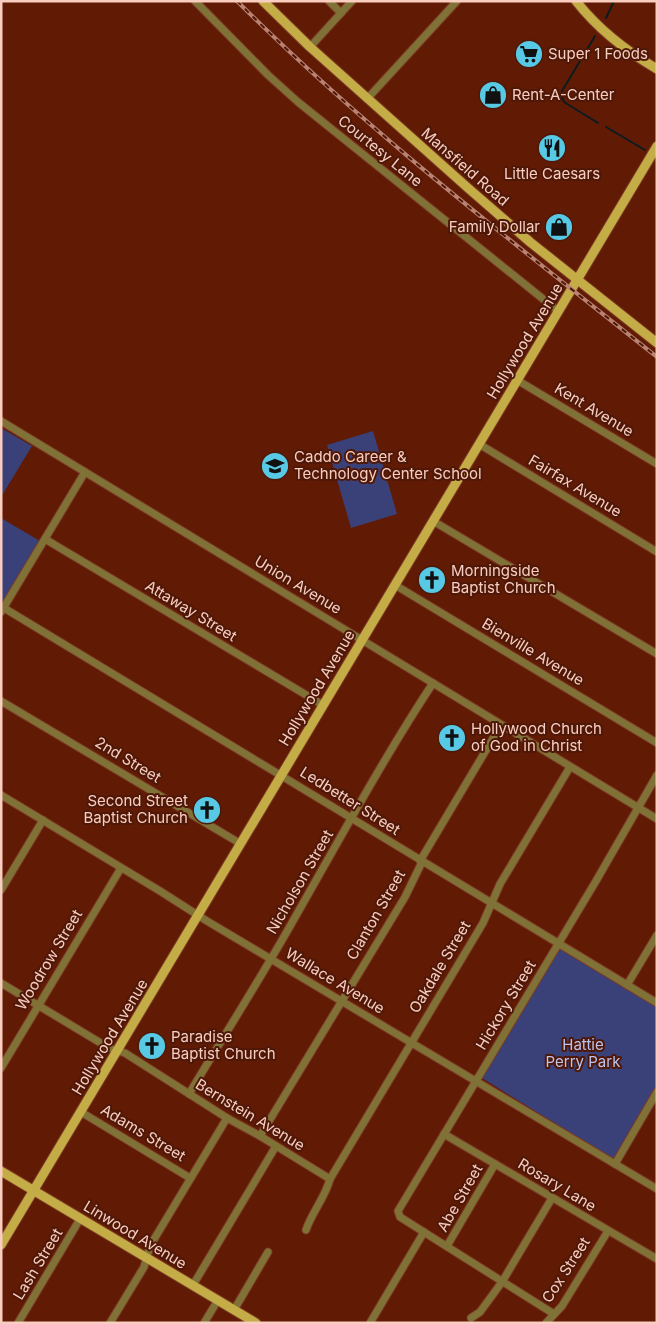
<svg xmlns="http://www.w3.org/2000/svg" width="658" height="1324" font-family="Inter,sans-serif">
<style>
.green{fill:#3a4078}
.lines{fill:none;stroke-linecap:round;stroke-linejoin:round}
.stream{stroke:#0b1c21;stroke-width:2}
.minor-casing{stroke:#7c3a26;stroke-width:9}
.major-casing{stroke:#7c3a26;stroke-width:11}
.minor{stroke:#807236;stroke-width:7}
.major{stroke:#c4ac46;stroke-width:9}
.rail-casing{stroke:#ba8272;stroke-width:4}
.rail{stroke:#4e1808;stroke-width:2;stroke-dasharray:5.5;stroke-linecap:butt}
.labels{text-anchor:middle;stroke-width:4;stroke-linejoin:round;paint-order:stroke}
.poi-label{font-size:15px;fill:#f9cdc0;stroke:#4e1808;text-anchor:start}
.street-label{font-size:15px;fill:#f9cdc0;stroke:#4e1808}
.park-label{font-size:15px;fill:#bbc3ee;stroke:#4e1808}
</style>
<rect width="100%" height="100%" fill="#611a04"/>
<g class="green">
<path d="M1,428L32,446L1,497Z"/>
<path d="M373,431L397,514L351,528L327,445Z"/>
<path d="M1,518L40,541L1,606Z"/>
<path d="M560,948L657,1006V1088L614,1160L482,1078Z"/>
</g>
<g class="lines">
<g class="stream">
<path d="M606,18L614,1"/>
<path d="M595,36L562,91V97L564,102L598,123"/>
<path d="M606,127L645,150"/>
</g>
<defs>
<g id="minor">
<path d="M195,1L268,75L298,102L558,311"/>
<path d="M329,1L341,13"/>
<path d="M310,47L352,1"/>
<path d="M367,99L457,1"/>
<path d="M517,380L657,464"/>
<path d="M1,421L657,819"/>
<path d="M479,444L657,552"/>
<path d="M433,521L657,654"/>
<path d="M45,539L323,705"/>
<path d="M395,585L657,743"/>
<path d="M4,608C222,739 439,872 657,1003"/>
<path d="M1,612L85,472"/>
<path d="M1,701L241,844"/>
<path d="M1,795L160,891L207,921L657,1189"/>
<path d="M420,861L501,725"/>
<path d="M1,890L43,820"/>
<path d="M1,983L109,1048L125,1053L227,1118L260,1136L330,1179"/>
<path d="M627,985L657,935"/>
<path d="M1,1068L121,868"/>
<path d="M189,1094C222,1039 257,984 289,928C336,846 381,762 433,683"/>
<path d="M81,1112L190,1178"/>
<path d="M444,1134L657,1259"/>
<path d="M260,1136L405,897L422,862"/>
<path d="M615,1164L657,1092"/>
<path d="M306,1230C312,1212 325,1198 330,1179L483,923L500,884L570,767"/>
<path d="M447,1246L495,1164"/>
<path d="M193,1285L276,1146"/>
<path d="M234,1310L268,1252"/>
<path d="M554,1314L400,1217L398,1211L596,881L657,775"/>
<path d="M471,1318L480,1312L502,1282L552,1198"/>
<path d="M18,1323L80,1219"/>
<path d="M110,1323L144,1267L150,1246L227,1118"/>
<path d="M204,1323L218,1300"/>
<path d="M370,1323L424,1232"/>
<path d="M546,1323L562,1306L608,1231"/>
</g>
<g id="major">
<path d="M263,1L310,47L468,188L530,242L657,343"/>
<path d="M576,1C598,29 626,51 657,69"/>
<path d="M1,1171L256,1323"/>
<path d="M1,1245L657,146"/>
</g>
</defs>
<use href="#minor" class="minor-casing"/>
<use href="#major" class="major-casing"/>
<use href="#minor" class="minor"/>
<use href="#major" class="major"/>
<defs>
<path id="rail" d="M237,1C367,131 514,243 657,357"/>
</defs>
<use href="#rail" class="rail-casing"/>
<use href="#rail" class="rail"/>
</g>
<defs>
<symbol id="supermarket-disc" viewBox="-11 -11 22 22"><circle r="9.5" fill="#58c9e4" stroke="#4e1808"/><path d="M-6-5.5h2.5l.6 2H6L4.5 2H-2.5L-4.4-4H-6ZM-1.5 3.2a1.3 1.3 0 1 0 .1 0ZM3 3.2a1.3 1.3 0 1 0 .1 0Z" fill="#111"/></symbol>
<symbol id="shop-disc" viewBox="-11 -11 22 22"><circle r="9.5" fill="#58c9e4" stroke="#4e1808"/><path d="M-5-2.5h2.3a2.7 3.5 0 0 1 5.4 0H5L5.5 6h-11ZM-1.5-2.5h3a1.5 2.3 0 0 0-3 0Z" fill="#111"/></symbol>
<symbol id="restaurant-disc" viewBox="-11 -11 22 22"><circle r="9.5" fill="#58c9e4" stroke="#4e1808"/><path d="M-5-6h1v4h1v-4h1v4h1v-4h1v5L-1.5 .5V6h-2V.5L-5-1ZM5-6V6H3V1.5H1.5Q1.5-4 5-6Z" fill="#111"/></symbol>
<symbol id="school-disc" viewBox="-11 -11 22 22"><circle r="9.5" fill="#58c9e4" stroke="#4e1808"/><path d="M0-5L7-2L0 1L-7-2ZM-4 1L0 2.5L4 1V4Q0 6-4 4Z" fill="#111"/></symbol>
<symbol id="church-disc" viewBox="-11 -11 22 22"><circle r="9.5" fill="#58c9e4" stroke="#4e1808"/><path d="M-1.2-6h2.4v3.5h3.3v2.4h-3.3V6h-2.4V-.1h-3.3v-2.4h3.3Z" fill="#111"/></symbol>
</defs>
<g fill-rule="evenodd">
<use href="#supermarket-disc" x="513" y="38" width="32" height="32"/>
<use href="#shop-disc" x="477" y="79" width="32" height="32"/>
<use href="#restaurant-disc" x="536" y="132" width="32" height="32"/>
<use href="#shop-disc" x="543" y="211" width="32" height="32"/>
<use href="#school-disc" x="259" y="450" width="32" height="32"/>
<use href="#church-disc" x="416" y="564" width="32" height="32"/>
<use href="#church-disc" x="436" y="722" width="32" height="32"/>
<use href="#church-disc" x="191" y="794" width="32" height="32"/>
<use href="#church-disc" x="136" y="1030" width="32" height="32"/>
</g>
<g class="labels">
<g class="poi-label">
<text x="548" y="59">Super 1 Foods</text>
<text x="512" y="100">Rent-A-Center</text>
<text x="552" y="179" text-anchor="middle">Little Caesars</text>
<text x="540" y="232" text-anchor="end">Family Dollar</text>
<text x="294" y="462">Caddo Career &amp;<tspan x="294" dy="17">Technology Center School</tspan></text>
<text x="451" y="576">Morningside<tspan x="451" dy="17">Baptist Church</tspan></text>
<text x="471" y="734">Hollywood Church<tspan x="471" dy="17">of God in Christ</tspan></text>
<text x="188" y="806" text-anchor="end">Second Street<tspan x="188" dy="17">Baptist Church</tspan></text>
<text x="171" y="1042">Paradise<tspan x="171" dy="17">Baptist Church</tspan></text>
</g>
<g class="street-label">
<text transform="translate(380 151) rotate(39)" y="5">Courtesy Lane</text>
<text transform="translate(465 167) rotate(41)" y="5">Mansfield Road</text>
<text transform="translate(525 341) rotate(-59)" y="5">Hollywood Avenue</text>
<text transform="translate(594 410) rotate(31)" y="5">Kent Avenue</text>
<text transform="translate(575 486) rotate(31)" y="5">Fairfax Avenue</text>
<text transform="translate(298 585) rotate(31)" y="5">Union Avenue</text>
<text transform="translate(191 611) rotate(31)" y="5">Attaway Street</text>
<text transform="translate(533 652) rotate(31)" y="5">Bienville Avenue</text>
<text transform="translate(317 688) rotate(-59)" y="5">Hollywood Avenue</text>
<text transform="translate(128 760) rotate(31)" y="5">2nd Street</text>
<text transform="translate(350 801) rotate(32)" y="5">Ledbetter Street</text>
<text transform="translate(300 882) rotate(-60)" y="5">Nicholson Street</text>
<text transform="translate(376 915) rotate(-60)" y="5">Clanton Street</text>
<text transform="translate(49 960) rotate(-59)" y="5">Woodrow Street</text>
<text transform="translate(440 967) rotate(-59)" y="5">Oakdale Street</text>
<text transform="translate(335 981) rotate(31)" y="5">Wallace Avenue</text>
<text transform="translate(506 1005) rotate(-59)" y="5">Hickory Street</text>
<text transform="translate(110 1037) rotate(-59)" y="5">Hollywood Avenue</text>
<text transform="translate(250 1115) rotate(31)" y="5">Bernstein Avenue</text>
<text transform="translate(143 1133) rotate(31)" y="5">Adams Street</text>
<text transform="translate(557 1185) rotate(31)" y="5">Rosary Lane</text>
<text transform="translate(460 1198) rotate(-60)" y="5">Abe Street</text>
<text transform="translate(135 1235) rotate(31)" y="5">Linwood Avenue</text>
<text transform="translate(38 1264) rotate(-59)" y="5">Lash Street</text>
<text transform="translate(566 1270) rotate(-57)" y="5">Cox Street</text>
</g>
<g class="park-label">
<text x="583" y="1050">Hattie<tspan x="583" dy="17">Perry Park</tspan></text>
</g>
</g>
<rect width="658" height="1324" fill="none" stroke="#f9cdc0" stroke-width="5"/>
</svg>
